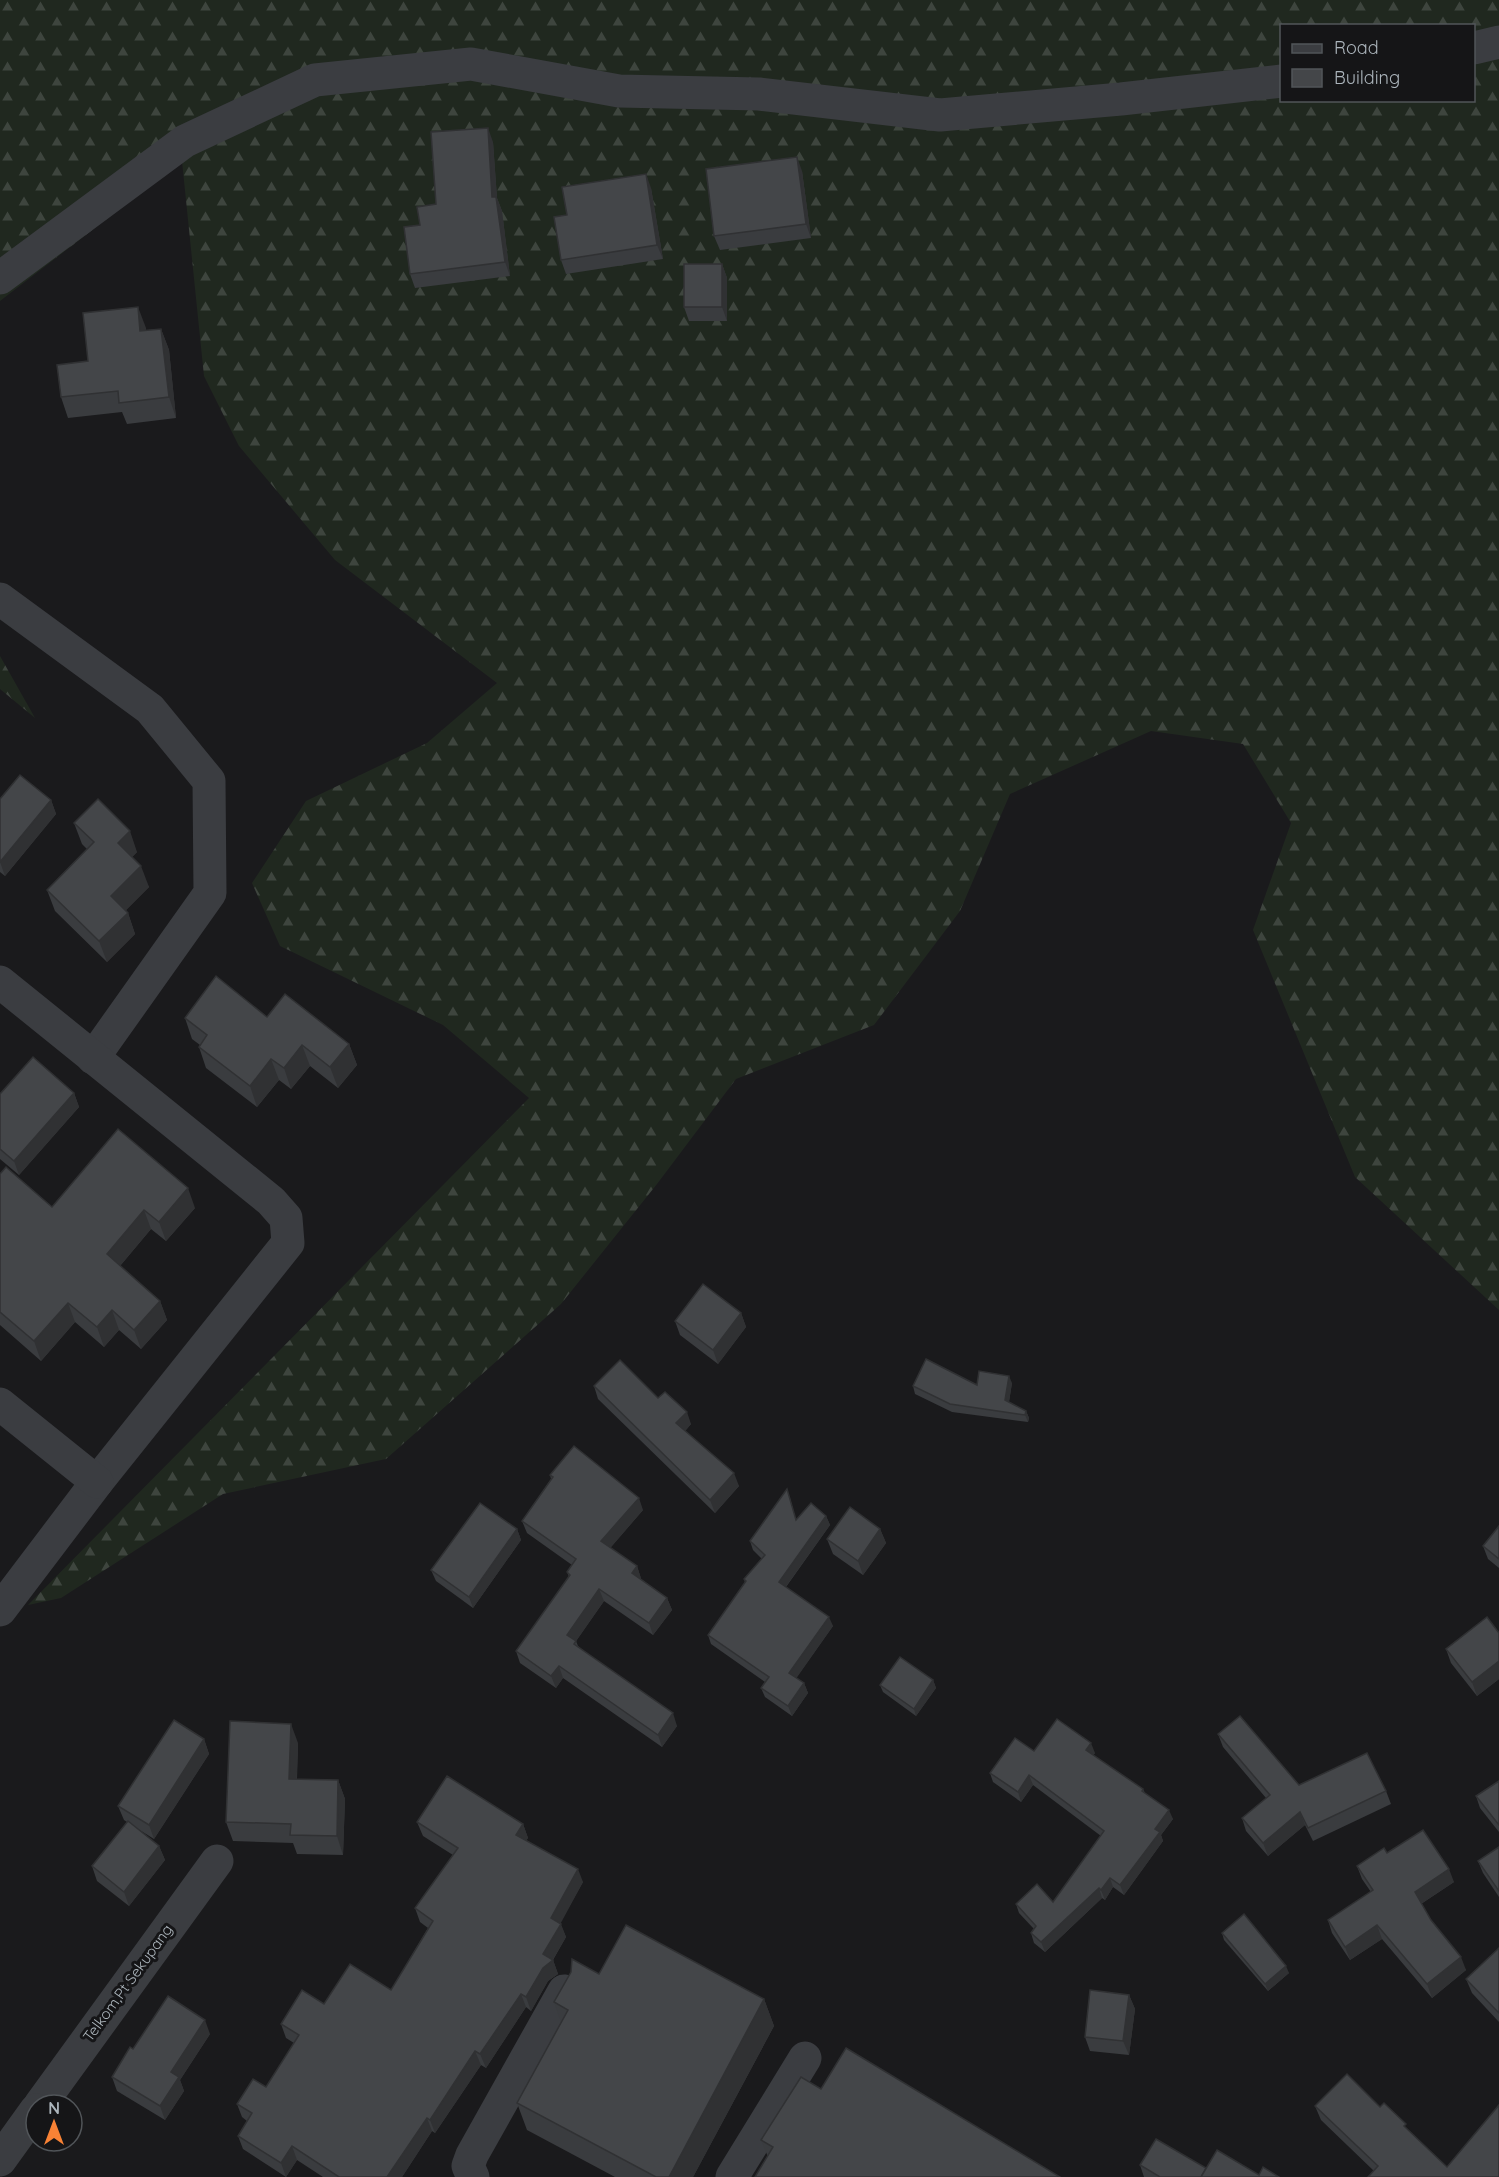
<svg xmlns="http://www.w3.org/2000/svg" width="1499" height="2177" font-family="Quicksand,sans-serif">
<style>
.forest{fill:url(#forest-firs);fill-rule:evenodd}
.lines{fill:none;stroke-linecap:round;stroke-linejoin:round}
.minor{stroke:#3b3d41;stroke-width:33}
.wall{fill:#3a3c3f}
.shaded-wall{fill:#303133}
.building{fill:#444649;stroke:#303133;stroke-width:1.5}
.labels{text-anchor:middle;stroke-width:6;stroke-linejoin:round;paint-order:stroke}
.street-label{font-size:15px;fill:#acb5bc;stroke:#151517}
</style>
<defs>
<pattern id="forest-firs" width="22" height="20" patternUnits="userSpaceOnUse" patternTransform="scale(1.5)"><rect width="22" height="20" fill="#20281f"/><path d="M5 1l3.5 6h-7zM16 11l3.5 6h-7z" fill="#3e453e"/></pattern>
</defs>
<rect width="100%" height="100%" fill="#1a1a1c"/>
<g class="forest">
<path d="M0,0H1499V1310L1355,1177L1253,930L1291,823L1243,744L1151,731L1010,794L960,911L874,1025L736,1079L657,1184L561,1304L386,1459L223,1494L61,1598L28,1605L529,1098L443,1025L280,946L252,883L306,801L427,743L497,683L335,560L239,446L204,376L182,161L0,301ZM1282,26H1474V100H1282Z"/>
<path d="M0,656L35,718L0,689Z"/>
</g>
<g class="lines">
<g class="minor">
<path d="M1474,48L1499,42"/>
<path d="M0,278L185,141L315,80L471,64L619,91L759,94L940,115L1121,99L1282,81"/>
<path d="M0,599L150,709L209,781L210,893L93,1058"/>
<path d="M0,982L271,1201L286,1218L288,1243L97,1482L0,1610"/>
<path d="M0,1404L97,1482"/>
<path d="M40,2105L217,1861"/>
<path d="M0,2160L36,2110"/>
<path d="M473,2177L468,2166L472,2155L564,1991"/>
<path d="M732,2177L805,2058"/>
</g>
</g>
<g class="wall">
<path d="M493,142L497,198L502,211L510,276L415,288L410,274L436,204Z"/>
<path d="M802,171L811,238L720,250L714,236Z"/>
<path d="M651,188L663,259L566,274L561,260L567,215Z"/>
<path d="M722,264L727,278V321H689L684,307Z"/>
<path d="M146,328V330L161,329L169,350L176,418L127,424L122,412L68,418L61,397L88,361Z"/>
<path d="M0,799L51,800L56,814L5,876L0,872Z"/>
<path d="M74,823L137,852L132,857L149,887L126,910L128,913L135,934L107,962L55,911L47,890L87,849L82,844Z"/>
<path d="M267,1017L349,1044L357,1065L338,1088L310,1066L291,1089L279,1080L257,1107L206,1068L199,1047L200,1045L192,1039L185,1018Z"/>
<path d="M74,1093L79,1107L19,1175L0,1159V1094Z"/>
<path d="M0,1174L52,1207L195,1208L166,1241L151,1229L120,1266L160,1301L167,1320L141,1349L119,1330L104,1347L75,1322L41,1361L0,1325Z"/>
<path d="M741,1313L746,1327L718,1364L680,1335L675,1321Z"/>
<path d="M1012,1383L1009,1402L1026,1411L1029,1418L1028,1422L952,1412L915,1394L913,1386L977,1385Z"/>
<path d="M594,1386L658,1398L691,1424L685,1431L739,1486L715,1513L598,1399Z"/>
<path d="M550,1475L643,1510L610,1548L637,1566L641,1579L667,1598L672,1610L653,1635L604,1601L576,1641L578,1646L677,1726L662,1747L563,1678L556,1688L520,1663L516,1651L569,1577L567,1572L572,1565L527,1533L522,1521L551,1479Z"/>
<path d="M790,1498L796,1520L826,1516L830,1525L786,1587L833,1626L796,1678L804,1683L808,1693L792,1716L765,1697L761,1688L765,1682L711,1644L708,1635L745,1583L744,1579L762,1559L753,1550L750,1541Z"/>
<path d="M1499,1526V1568L1488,1559L1483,1546Z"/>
<path d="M517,1529L521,1540L473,1608L436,1581L431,1570Z"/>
<path d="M880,1529L886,1543L863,1575L833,1554L827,1539Z"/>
<path d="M1499,1633V1679L1477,1696L1451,1663L1446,1649Z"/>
<path d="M933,1680L936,1688L916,1716L883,1692L880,1685Z"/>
<path d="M1218,1734L1299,1785L1386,1791L1391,1804L1313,1841L1305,1825L1268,1856L1246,1831L1242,1818L1266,1798L1223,1747Z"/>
<path d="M204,1739L209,1754L154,1839L138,1829L159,1846L165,1860L129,1906L97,1881L92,1866L127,1822L124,1820L118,1806Z"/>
<path d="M298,1743L297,1779L338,1780L345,1799L343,1855L297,1854L293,1843L233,1841L226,1822Z"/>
<path d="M1034,1751L1095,1753L1093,1755L1143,1789L1145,1793L1173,1819L1161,1835L1163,1841L1124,1895L1113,1887L1105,1900L1102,1898L1045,1952L1034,1943L1031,1933L1034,1929L1019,1913L1016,1904L1053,1902L1101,1836L1033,1785L1021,1802L993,1782L990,1773Z"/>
<path d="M1499,1781V1832L1480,1808L1476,1796Z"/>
<path d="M417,1822L523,1824L528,1838L526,1840L583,1882L560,1923L566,1937L553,1960L558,1974L548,1981L531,2011L526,2007L486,2068L481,2065L435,2133L432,2131L402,2177H323L297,2160L286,2177L243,2149L238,2136L247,2121L242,2117L237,2104L266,2087L294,2043L286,2038L281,2024L324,2004L391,1990L428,1928L420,1922L415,1908L453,1855L423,1836Z"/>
<path d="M1499,1847V1897L1483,1873L1478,1861Z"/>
<path d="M1387,1853L1454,1882L1421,1904L1431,1920L1466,1970L1432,1998L1382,1939L1350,1960L1332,1933L1328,1920L1371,1892L1362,1879L1357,1866Z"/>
<path d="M1222,1933L1289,1973L1268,1991L1224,1940Z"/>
<path d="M1499,1948V2022L1472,1993L1466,1979Z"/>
<path d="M599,1974L764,1999L774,2026L693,2177H615L527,2130L517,2103L561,2022L554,2002Z"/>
<path d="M1129,1995L1135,2009L1129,2055L1090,2051L1085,2037Z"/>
<path d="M210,2034L180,2080L184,2091L165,2120L117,2091L112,2077L133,2049Z"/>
<path d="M821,2089L768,2157L761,2140Z"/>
<path d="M1315,2106L1380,2107L1408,2130L1447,2167L1499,2177L1374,2171L1321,2120Z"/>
<path d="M1140,2165L1206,2168L1279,2177H1144Z"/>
</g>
<g class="shaded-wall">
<path d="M488,128L493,142L497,198L502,211L510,276L505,262L492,197Z"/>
<path d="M797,157L802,171L811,238L806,224Z"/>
<path d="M646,174L651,188L663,259L657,245Z"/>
<path d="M722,264L727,278V321L722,307Z"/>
<path d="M138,307L146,328L148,352L140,331Z"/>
<path d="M161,329L169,350L176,418L169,397Z"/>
<path d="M51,800L56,814L5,876L0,862Z"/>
<path d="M130,831L137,852L125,864L118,843Z"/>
<path d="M141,866L149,887L119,917L111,896Z"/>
<path d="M128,913L135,934L107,962L99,941Z"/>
<path d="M349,1044L357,1065L338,1088L330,1067Z"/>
<path d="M302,1045L310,1066L291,1089L284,1068Z"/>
<path d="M271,1059L279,1080L257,1107L250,1086Z"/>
<path d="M74,1093L79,1107L19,1175L14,1161Z"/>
<path d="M188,1188L195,1208L166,1241L159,1222Z"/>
<path d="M144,1210L151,1229L114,1273L107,1254Z"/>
<path d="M160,1301L167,1320L141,1349L134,1330Z"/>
<path d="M68,1303L75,1322L41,1361L34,1341Z"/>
<path d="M112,1310L119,1330L104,1347L97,1327Z"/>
<path d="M741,1313L746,1327L718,1364L713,1350Z"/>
<path d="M1009,1376L1012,1383L1008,1407L1005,1400Z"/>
<path d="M1026,1411L1029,1418L1028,1422L1025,1415Z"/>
<path d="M687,1412L691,1424L681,1436L676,1423Z"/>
<path d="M734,1473L739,1486L715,1513L710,1500Z"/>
<path d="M639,1498L643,1510L606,1553L601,1541Z"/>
<path d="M826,1516L830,1525L782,1592L779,1582Z"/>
<path d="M517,1529L521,1540L473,1608L469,1597Z"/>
<path d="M880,1529L886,1543L863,1575L858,1561Z"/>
<path d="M637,1566L641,1578L636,1585L632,1573Z"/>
<path d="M599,1589L604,1601L572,1647L567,1635Z"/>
<path d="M667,1598L672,1610L653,1635L649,1623Z"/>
<path d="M829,1617L833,1626L793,1683L789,1673Z"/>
<path d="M1499,1661V1679L1477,1696L1472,1682Z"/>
<path d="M559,1666L563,1678L556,1688L551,1676Z"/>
<path d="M933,1680L936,1688L916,1716L914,1709Z"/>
<path d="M804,1683L808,1693L792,1716L788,1706Z"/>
<path d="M673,1713L677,1726L662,1747L658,1735Z"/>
<path d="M291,1724L298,1743L296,1798L289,1779Z"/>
<path d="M204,1739L209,1754L154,1839L149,1825Z"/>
<path d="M1091,1743L1095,1753L1090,1760L1086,1750Z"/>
<path d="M1029,1775L1033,1785L1021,1802L1018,1792Z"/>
<path d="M338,1780L345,1799L343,1855L337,1836Z"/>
<path d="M1169,1810L1173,1819L1161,1835L1163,1841L1124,1895L1120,1885L1155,1829Z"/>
<path d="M1300,1812L1305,1825L1268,1856L1263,1843Z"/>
<path d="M523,1824L528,1838L521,1848L516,1835Z"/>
<path d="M159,1846L165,1860L129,1906L124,1892Z"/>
<path d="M578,1869L583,1882L556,1932L551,1918Z"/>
<path d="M1449,1869L1454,1882L1419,1905L1415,1892Z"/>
<path d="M1110,1878L1113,1887L1105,1900L1101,1890Z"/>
<path d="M1099,1888L1102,1898L1045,1952L1041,1942Z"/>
<path d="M561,1924L566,1937L552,1961L553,1960L558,1974L548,1981L531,2011L526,1997L543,1954Z"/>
<path d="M1377,1925L1382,1939L1350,1960L1345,1947Z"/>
<path d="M1461,1957L1466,1970L1432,1998L1427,1984Z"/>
<path d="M1286,1966L1289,1973L1268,1991L1265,1984Z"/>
<path d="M521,1994L526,2007L486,2068L480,2054Z"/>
<path d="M1129,1995L1135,2009L1129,2055L1123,2041Z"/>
<path d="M764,1999L774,2026L693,2177H669Z"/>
<path d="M205,2020L210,2034L180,2080L184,2091L165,2120L160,2106L171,2072Z"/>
<path d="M475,2051L481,2065L435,2133L430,2120Z"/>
<path d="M427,2118L432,2131L402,2177H387Z"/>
<path d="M292,2146L297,2160L286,2177L281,2163Z"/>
</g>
<g class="building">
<path d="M488,128L492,197H496L505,262L410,274L404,227L420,225L417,207L436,204L431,132Z"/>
<path d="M797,157L806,224L714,236L706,169Z"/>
<path d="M646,174L657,245L561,260L554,217L567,215L562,187Z"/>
<rect x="684" y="264" width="38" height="43"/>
<path d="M138,307L140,331L161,329L169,397L119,403L118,391L61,397L57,365L88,361L83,313Z"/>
<path d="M20,775L51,800L0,862V799Z"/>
<path d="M98,799L130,831L118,843L141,866L111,896L128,913L99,941L47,890L94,842L74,823Z"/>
<path d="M216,976L267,1017L285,994L349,1044L330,1067L302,1045L284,1068L271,1059L250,1086L199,1047L207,1035L185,1018Z"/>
<path d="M33,1057L74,1093L14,1161L0,1149V1094Z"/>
<path d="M118,1129L188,1188L159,1222L144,1210L107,1254L160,1301L134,1330L112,1310L97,1327L68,1303L34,1341L0,1312V1174L6,1167L52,1207Z"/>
<path d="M703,1284L741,1313L713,1350L675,1321Z"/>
<path d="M926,1359L977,1385L979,1371L1009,1376L1005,1400L1026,1411L1025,1415L950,1404L913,1386Z"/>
<path d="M620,1360L658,1398L665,1392L687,1412L676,1423L734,1473L710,1500L594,1386Z"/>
<path d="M574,1446L639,1498L601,1541L637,1566L632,1573L667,1598L649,1623L599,1589L567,1635L576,1641L574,1644L673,1713L658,1735L559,1666L551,1676L516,1651L570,1575L567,1572L576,1559L522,1521L553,1477L550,1475Z"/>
<path d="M787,1489L796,1520L811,1503L826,1516L779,1582L829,1617L789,1673L804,1683L788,1706L761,1688L769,1677L708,1635L746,1581L744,1579L765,1555L750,1541Z"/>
<path d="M480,1503L517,1529L469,1597L431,1570Z"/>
<path d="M850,1507L880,1529L858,1561L827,1539Z"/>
<path d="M1499,1526V1559L1483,1546Z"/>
<path d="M1487,1617L1499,1633V1661L1472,1682L1446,1649Z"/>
<path d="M900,1657L933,1680L914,1709L880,1685Z"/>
<path d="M1240,1716L1299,1785L1367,1753L1386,1791L1308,1828L1300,1812L1263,1843L1242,1818L1270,1795L1218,1734Z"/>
<path d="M1057,1719L1091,1743L1086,1750L1143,1789L1142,1791L1169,1810L1155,1829L1160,1832L1120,1885L1110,1878L1101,1890L1099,1888L1041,1942L1031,1933L1036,1926L1016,1904L1037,1884L1053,1902L1104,1831L1029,1775L1018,1792L990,1773L1015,1738L1034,1751Z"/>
<path d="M174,1720L204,1739L149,1825L118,1806Z"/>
<path d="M230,1721L291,1724L289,1779L338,1780L337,1836L290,1835L291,1824L226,1822Z"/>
<path d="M447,1776L523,1824L516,1835L578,1869L551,1918L561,1924L543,1954L553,1960L543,1968L526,1997L521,1994L480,2054L475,2051L430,2120L427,2118L387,2177H339L292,2146L281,2163L238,2136L252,2113L237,2104L253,2079L266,2087L299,2035L281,2024L302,1990L324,2004L350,1964L391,1990L433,1921L415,1908L458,1848L417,1822Z"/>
<path d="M1499,1781V1825L1476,1796Z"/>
<path d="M128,1821L159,1846L124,1892L92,1866Z"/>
<path d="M1423,1830L1449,1869L1415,1892L1431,1920L1461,1957L1427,1984L1377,1925L1345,1947L1328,1920L1373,1890L1357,1866L1384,1848L1387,1853Z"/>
<path d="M1499,1847V1891L1478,1861Z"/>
<path d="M1244,1914L1286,1966L1265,1984L1222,1933Z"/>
<path d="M626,1925L764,1999L669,2177H656L517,2103L568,2010L554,2002L571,1972L572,1959L599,1974Z"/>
<path d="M1499,1948V2013L1466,1979Z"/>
<path d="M1090,1990L1129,1995L1123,2041L1085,2037Z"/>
<path d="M168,1996L205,2020L171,2072L179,2077L160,2106L112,2077L130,2047L133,2049Z"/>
<path d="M846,2048L1060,2177H755L773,2147L761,2140L801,2077L821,2089Z"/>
<path d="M1347,2074L1380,2107L1384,2103L1406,2124L1404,2126L1447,2167L1499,2105V2177H1368L1378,2166L1315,2106Z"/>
<path d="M1156,2139L1206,2168L1201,2177H1160L1140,2165Z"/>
<path d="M1217,2150L1259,2175L1263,2167L1279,2177H1201Z"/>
</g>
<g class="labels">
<g class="street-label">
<text transform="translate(128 1983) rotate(-54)" y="5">Telkom,Pt Sekupang</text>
</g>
</g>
<rect x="1280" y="24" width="195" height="78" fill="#151517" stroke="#515559" stroke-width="1.5"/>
<rect x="1292" y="44" width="30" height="9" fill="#3b3d41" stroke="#515559" stroke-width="1.5"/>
<text x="1334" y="54" font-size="18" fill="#acb5bc">Road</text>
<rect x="1292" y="69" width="30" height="18" fill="#444649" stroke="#515559" stroke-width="1.5"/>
<text x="1334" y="84" font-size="18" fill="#acb5bc">Building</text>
<g transform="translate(54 2123)"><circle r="28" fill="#151517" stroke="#515559" stroke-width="1.5"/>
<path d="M0-4.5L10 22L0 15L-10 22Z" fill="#f88235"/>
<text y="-9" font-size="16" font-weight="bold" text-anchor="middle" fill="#acb5bc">N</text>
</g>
</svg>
